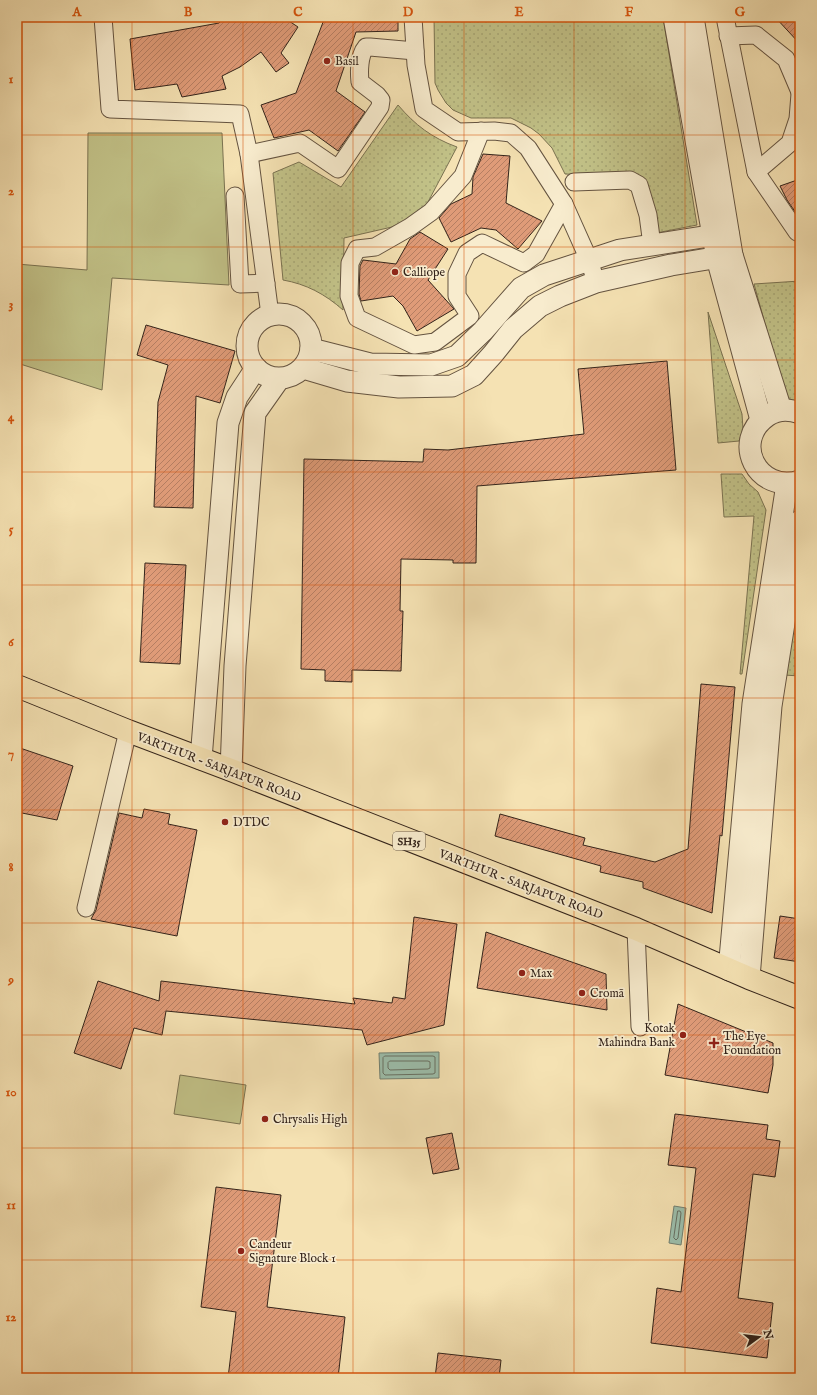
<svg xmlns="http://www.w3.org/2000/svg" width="817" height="1395" font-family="'IM FELL English',serif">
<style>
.grass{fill:#c2c288;stroke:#7a7251}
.park{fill:url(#park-dots);stroke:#7a7251}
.water{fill:#9cbeab;stroke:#728071}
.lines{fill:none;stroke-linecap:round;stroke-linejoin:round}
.shore{stroke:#687062;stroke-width:1}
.building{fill:url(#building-hatch);stroke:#33231a}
.minor-casing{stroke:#645340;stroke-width:19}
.tertiary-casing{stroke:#645340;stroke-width:23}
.primary-casing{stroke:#33231a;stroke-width:24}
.minor{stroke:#f8ecce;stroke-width:17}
.tertiary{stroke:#f8ecce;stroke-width:21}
.primary{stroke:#f5e2b3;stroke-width:22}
.grid{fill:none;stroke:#d6540d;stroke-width:1;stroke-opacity:0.55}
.poi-dot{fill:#8f2418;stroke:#f8ecce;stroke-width:1.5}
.labels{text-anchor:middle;stroke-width:3.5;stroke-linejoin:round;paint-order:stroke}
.shield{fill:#f8ecce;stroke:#6e5f50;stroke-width:1}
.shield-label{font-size:11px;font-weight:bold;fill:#33231a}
.poi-label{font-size:12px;fill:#33231a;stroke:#f8ecce;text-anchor:start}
.street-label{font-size:12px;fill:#33231a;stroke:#f8ecce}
.neatline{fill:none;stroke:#d6540d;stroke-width:1.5}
.grid-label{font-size:13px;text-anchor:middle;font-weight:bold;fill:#d6540d}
</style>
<defs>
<pattern id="park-dots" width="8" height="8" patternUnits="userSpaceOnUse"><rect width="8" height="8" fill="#c2c288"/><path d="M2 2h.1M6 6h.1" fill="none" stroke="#a7a675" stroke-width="1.8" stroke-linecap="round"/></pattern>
<pattern id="building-hatch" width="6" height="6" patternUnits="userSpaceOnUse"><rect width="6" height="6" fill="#df9b78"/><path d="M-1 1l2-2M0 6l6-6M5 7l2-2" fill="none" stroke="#b57e62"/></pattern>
</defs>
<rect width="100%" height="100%" fill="#f5e2b3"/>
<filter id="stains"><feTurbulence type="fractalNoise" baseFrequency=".005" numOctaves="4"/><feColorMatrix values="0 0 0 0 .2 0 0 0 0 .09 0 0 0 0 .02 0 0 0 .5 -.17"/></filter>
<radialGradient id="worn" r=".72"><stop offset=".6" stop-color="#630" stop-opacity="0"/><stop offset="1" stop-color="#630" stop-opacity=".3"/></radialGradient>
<g class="grass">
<path d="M88,133H222L229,285L112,278L102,390L17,363V264L87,270Z"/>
<path d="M180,1075L246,1085L240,1124L174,1114Z"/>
</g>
<g class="park">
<path d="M434,17H663L697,225L656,233L634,177L565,174L552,148L539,134L531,128L511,118H471L453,110L446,103L438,90L435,83Z"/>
<path d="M398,105C415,125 432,138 457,147L418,221L344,238L343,310C325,294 306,284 283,280L273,173L299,162L341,187Z"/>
<path d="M800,281V407L791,402L787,398L780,378L754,284Z"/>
<path d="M708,312L742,414L743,429L739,441L718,443Z"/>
<path d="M721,474H742L749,484L758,492L766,510L742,674H740L754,516L724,517Z"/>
<path d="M800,573V676L784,675Z"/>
</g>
<g class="water">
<path d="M439,1052V1078L380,1079L379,1053Z"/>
<path d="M674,1206L686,1208L681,1245L669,1243Z"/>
</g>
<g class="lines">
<g class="shore">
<path d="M385,1056H433L435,1057V1073L433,1074L385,1075L383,1073V1058Z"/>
<path d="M390,1061H428L430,1062V1068L428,1069L390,1070L388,1068V1063Z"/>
<path d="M678,1211H680L681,1213L678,1238L676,1240L674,1238Z"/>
</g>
</g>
<g class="building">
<path d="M225,17H283L298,27L281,53L289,63L276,72L261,52L240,67L222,76L226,89L182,97L177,84L135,90L130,39L219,23Z"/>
<path d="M325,17H398V31L356,32L336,91L365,112L338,151L309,130L274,138L261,105L296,93Z"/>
<path d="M775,17H800V44Z"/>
<path d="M483,154L510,156L506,203L542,221L518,249L496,230L481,228L451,242L439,218L451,204L472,194L473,177Z"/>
<path d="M800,179V219L787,200L780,186Z"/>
<path d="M420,232L448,249L428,280L454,309L417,331L403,306L393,296L361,301L359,294L360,266L363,260L396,264L410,239Z"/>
<path d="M146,325L235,351L220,403L196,396L193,508L154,507L158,402L168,365L137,355Z"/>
<path d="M667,361L676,470L477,486L476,563H453V560L401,559L400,611H403L401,671L352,670V682L325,681V670L301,669L304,459L423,462L424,449L448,450L584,434L578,369Z"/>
<path d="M145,563L186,565L180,664L140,662Z"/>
<path d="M701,684L735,687L722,836L720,835L712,913L643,888V882L600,872L601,866L495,836L500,814L585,838L583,845L655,862L688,849Z"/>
<path d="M17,747L73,766L57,820L17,812Z"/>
<path d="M144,809L170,814L168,824L197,830L177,936L91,919L96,910L119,813L142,818Z"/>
<path d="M780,916L800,919V962L774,958Z"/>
<path d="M414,917L457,924L444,1025L367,1045L362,1030L166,1011L162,1035L134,1028L121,1069L74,1053L98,981L159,1001L161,981L355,1004L353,998L392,1003L393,997L405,999Z"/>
<path d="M486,932L606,974L607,1010L477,988Z"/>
<path d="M678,1004L773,1043V1065L768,1093L665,1075Z"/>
<path d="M675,1114L768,1125L766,1139L780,1141L775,1177L753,1174L738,1298L773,1303L767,1358L651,1343L657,1288L681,1292L696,1168L668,1165Z"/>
<path d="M452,1133L459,1169L433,1174L426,1138Z"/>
<path d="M216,1187L281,1195L267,1307L345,1317L338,1378H228L236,1312L201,1307Z"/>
<path d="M438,1353L501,1360L499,1378H435Z"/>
</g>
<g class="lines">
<defs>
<g id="minor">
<path d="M103,17L110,109L240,114L249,154L270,315"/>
<path d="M413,17L416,65L424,109L458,132L494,131L511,133L528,148L564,204L589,260L596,282"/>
<path d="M725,17L756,172L797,232H800"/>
<path d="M728,36L756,35L786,59L800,92"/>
<path d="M481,131L463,176L431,212L410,227L375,247L357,249L350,263L349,296L357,318L414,345L435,342L470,316L457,296V274L467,253L482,243L524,263L536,254L564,204"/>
<path d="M249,154L300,143L338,169L380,107L381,100L377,95L360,82C359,72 359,55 366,47H370L415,51"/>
<path d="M756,172L790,143L798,119L800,94"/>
<path d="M574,182L630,180L639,185L648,215L652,245"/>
<path d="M235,196L240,284L266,283"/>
<path d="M86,908L128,731"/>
<path d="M636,929L640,1027"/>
</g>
<g id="tertiary">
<path d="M674,17L717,258L761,420"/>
<path d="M693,17L732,255L781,410"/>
<circle cx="279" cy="346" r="32"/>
<path d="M311,349L370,364L431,365L457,356L483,331L521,288L544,275L620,250L728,233"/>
<path d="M303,368L347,381L399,387L452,386L474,375L493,354L513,329L540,306L560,296L596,282L671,265L732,255"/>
<path d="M800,413C789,409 777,409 767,416C731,441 757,494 800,481"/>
<path d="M201,759L228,423L237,397L256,368"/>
<path d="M231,770L235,666L255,413L279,379"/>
<path d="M729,970L753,704L787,484"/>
<path d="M749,978L771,706L800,521"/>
</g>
<path id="primary" d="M17,686L128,731L231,770L636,929L749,978L800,998"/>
</defs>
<use href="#minor" class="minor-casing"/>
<use href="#tertiary" class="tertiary-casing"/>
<use href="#primary" class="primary-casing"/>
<use href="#minor" class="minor"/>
<use href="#tertiary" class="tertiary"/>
<use href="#primary" class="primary"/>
</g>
<path class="grid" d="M132,17V1378M243,17V1378M353,17V1378M464,17V1378M574,17V1378M685,17V1378M17,135H800M17,247H800M17,360H800M17,472H800M17,585H800M17,698H800M17,810H800M17,923H800M17,1035H800M17,1148H800M17,1260H800"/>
<g class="poi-dot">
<circle cx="327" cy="61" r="4"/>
<circle cx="395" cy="272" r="4"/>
<circle cx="225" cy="822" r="4"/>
<circle cx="522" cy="973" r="4"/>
<circle cx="582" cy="993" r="4"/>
<circle cx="683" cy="1035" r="4"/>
<path d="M712 1037h4v4h4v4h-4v4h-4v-4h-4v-4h4z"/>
<circle cx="265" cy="1119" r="4"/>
<circle cx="241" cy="1251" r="4"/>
</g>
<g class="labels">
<rect class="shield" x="393" y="832" width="32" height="18" rx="3"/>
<g class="shield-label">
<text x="409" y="845">SH35</text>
</g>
<g class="poi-label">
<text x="335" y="65">Basil</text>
<text x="403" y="276">Calliope</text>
<text x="233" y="826">DTDC</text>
<text x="530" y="977">Max</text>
<text x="590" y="997">Cromā</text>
<text x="675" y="1032" text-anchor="end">Kotak<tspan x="675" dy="14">Mahindra Bank</tspan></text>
<text x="723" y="1040">The Eye<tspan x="723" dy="14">Foundation</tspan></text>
<text x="273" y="1123">Chrysalis High</text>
<text x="249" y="1248">Candeur<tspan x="249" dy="14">Signature Block 1</tspan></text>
</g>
<g class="street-label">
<text transform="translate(219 767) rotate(21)" y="4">VARTHUR - SARJAPUR ROAD</text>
<text transform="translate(521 884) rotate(21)" y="4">VARTHUR - SARJAPUR ROAD</text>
</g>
</g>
<rect width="817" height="1395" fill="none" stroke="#f5e2b3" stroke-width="44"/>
<g transform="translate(759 1337) rotate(75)" stroke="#f8ecce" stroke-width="3" paint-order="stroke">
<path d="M0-3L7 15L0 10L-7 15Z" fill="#33231a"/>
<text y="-6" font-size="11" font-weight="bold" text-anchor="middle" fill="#33231a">N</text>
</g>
<rect x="22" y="22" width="773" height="1351" class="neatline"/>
<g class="grid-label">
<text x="77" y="16">A</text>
<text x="188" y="16">B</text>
<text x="298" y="16">C</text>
<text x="408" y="16">D</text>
<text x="519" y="16">E</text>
<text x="629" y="16">F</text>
<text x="740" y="16">G</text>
<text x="11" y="83">1</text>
<text x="11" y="195">2</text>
<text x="11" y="308">3</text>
<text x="11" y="421">4</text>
<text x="11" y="533">5</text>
<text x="11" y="646">6</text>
<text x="11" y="758">7</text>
<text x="11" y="871">8</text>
<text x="11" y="984">9</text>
<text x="11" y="1096">10</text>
<text x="11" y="1209">11</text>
<text x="11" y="1321">12</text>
</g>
<rect width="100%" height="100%" filter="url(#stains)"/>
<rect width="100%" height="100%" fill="url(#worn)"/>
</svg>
